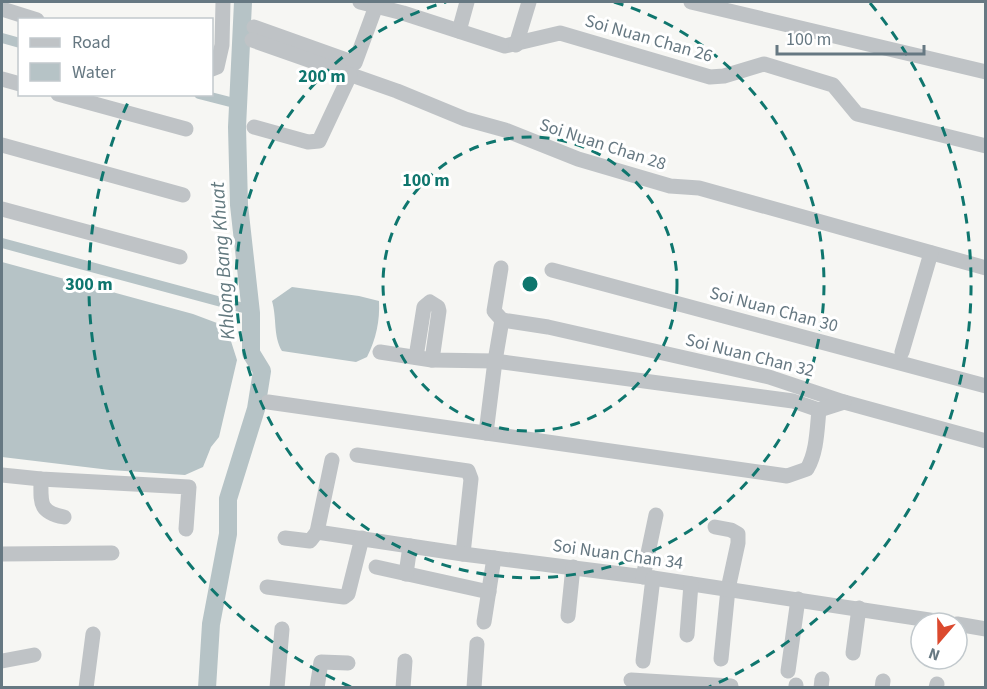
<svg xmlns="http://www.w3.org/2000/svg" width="987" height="689" font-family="'Source Sans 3',sans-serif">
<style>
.water{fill:#b6c3c6}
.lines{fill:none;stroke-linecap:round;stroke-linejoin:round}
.canal{stroke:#b6c3c6;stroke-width:10}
.river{stroke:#b6c3c6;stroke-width:18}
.minor{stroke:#bfc3c6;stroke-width:15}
.ring{fill:none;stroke:#0f766e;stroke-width:3;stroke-dasharray:10 8}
.labels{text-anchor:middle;stroke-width:6;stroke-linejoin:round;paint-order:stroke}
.street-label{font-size:18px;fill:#667882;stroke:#fff}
.water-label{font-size:20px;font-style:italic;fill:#62797f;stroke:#fff}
.centre{fill:#0f766e;stroke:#fff;stroke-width:3}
.ring-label{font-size:18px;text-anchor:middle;font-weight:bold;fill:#0f766e;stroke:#fff;stroke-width:6;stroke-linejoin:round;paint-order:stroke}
</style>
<rect width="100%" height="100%" fill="#f6f6f3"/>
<g class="water">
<path d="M2,262L193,314L217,323L229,335L237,360L219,437L211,447L203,467L185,475L110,470L2,457Z"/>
<path d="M292,287L359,296L379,301C380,321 376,339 367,357L356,362L282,351C273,336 277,318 272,301Z"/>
</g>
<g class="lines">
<g class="canal">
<path d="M2,38L20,43"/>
<path d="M199,94L238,104"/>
<path d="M2,243L251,310"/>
</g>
<path class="river" d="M207,688L211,624L228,534V499L256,409L262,371L251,353V313L239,205L237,127L243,2"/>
<g class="minor">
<path d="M360,2L403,13L505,46L560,33L710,77L724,76L764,64L833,85L857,114L986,146"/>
<path d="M691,2L986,72"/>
<path d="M2,9L37,20"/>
<path d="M254,27L355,63L376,6"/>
<path d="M459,31L467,2"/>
<path d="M252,40L397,91L465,119L505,130L578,159L670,186L699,188L986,268"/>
<path d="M516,45L529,2"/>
<path d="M212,69L217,67L222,45L223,2"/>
<path d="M2,79L20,84"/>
<path d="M58,94L186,129"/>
<path d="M254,127L308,142L319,141L350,75"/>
<path d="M2,145L183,195"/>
<path d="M2,209L180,257"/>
<path d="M552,270L986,386"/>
<path d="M502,320L548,327L769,377L844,402L986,441"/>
<path d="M380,352L432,360L495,361L793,401L819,410"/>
<path d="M902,352L931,253"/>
<path d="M416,357L424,307L430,302L438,307L439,311L432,360"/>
<path d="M268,402L787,476L807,469C817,452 817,429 819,410L844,402"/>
<path d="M486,433L495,361L502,320L494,311L501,268"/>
<path d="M357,455L468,471L471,479L463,554"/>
<path d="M2,475L41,479L189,487L186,529"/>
<path d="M41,479C41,502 38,512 64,517"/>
<path d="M715,527L731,530L738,534V543L728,589L721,659"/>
<path d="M317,532L332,460"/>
<path d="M285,538L310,541L317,532L463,554L653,578L949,623"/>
<path d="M2,554L112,553"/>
<path d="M376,567L489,592"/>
<path d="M406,574L410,546"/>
<path d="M643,577L656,515"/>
<path d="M267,587L344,597L348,594L362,538"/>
<path d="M568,616L573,567"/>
<path d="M484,622L494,558"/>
<path d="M957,624L986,629"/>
<path d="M687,635L691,584"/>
<path d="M853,653L859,608"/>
<path d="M2,661L34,655"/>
<path d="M643,661L653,578"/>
<path d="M788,671L798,599"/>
<path d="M631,680L731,686"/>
<path d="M86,688L93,634"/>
<path d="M277,688L282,629"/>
<path d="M317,688L321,662L348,663"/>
<path d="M403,688L405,661"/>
<path d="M474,688L477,644"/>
<path d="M796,688V685"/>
<path d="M821,688L822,679"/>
<path d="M882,688L883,681"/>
<path d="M936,688L937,684"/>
</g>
</g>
<g class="ring">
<circle cx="530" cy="284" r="147"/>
<path d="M614 2A294 294 0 1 1 446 2"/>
<path d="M351 687A441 441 0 0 1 130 98M870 3A441 441 0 0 1 709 687"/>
</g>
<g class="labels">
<g class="street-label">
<text transform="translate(649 38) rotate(16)" y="6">Soi Nuan Chan 26</text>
<text transform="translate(603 144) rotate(18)" y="6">Soi Nuan Chan 28</text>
<text transform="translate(774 309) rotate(15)" y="6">Soi Nuan Chan 30</text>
<text transform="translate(750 355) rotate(14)" y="6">Soi Nuan Chan 32</text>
<text transform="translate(618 554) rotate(8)" y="6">Soi Nuan Chan 34</text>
</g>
<g class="water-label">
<text transform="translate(222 261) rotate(-94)" y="7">Khlong Bang Khuat</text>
</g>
</g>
<circle cx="530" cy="284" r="9" class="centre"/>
<g class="ring-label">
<text x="322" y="82">200 m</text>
<text x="426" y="186">100 m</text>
<text x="89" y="290">300 m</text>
</g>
<rect width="987" height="689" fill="none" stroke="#667882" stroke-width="6"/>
<rect x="18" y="18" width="195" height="78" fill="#ffffff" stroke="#c2c9cd" stroke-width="1.5"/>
<rect x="30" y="38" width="30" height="9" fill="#bfc3c6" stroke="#c2c9cd" stroke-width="1.5"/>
<text x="72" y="48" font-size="18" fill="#667882">Road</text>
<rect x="30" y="63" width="30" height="18" fill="#b6c3c6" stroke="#c2c9cd" stroke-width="1.5"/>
<text x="72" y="78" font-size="18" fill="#667882">Water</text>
<g transform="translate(939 641) rotate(200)"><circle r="28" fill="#ffffff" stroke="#c2c9cd" stroke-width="1.5"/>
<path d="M0-4.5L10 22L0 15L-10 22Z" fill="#db492e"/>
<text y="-9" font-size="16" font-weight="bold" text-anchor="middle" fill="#667882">N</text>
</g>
<path d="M777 45v9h147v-9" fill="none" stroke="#667882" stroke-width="3"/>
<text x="786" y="45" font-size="18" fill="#667882" stroke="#ffffff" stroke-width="4.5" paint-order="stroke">100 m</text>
</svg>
